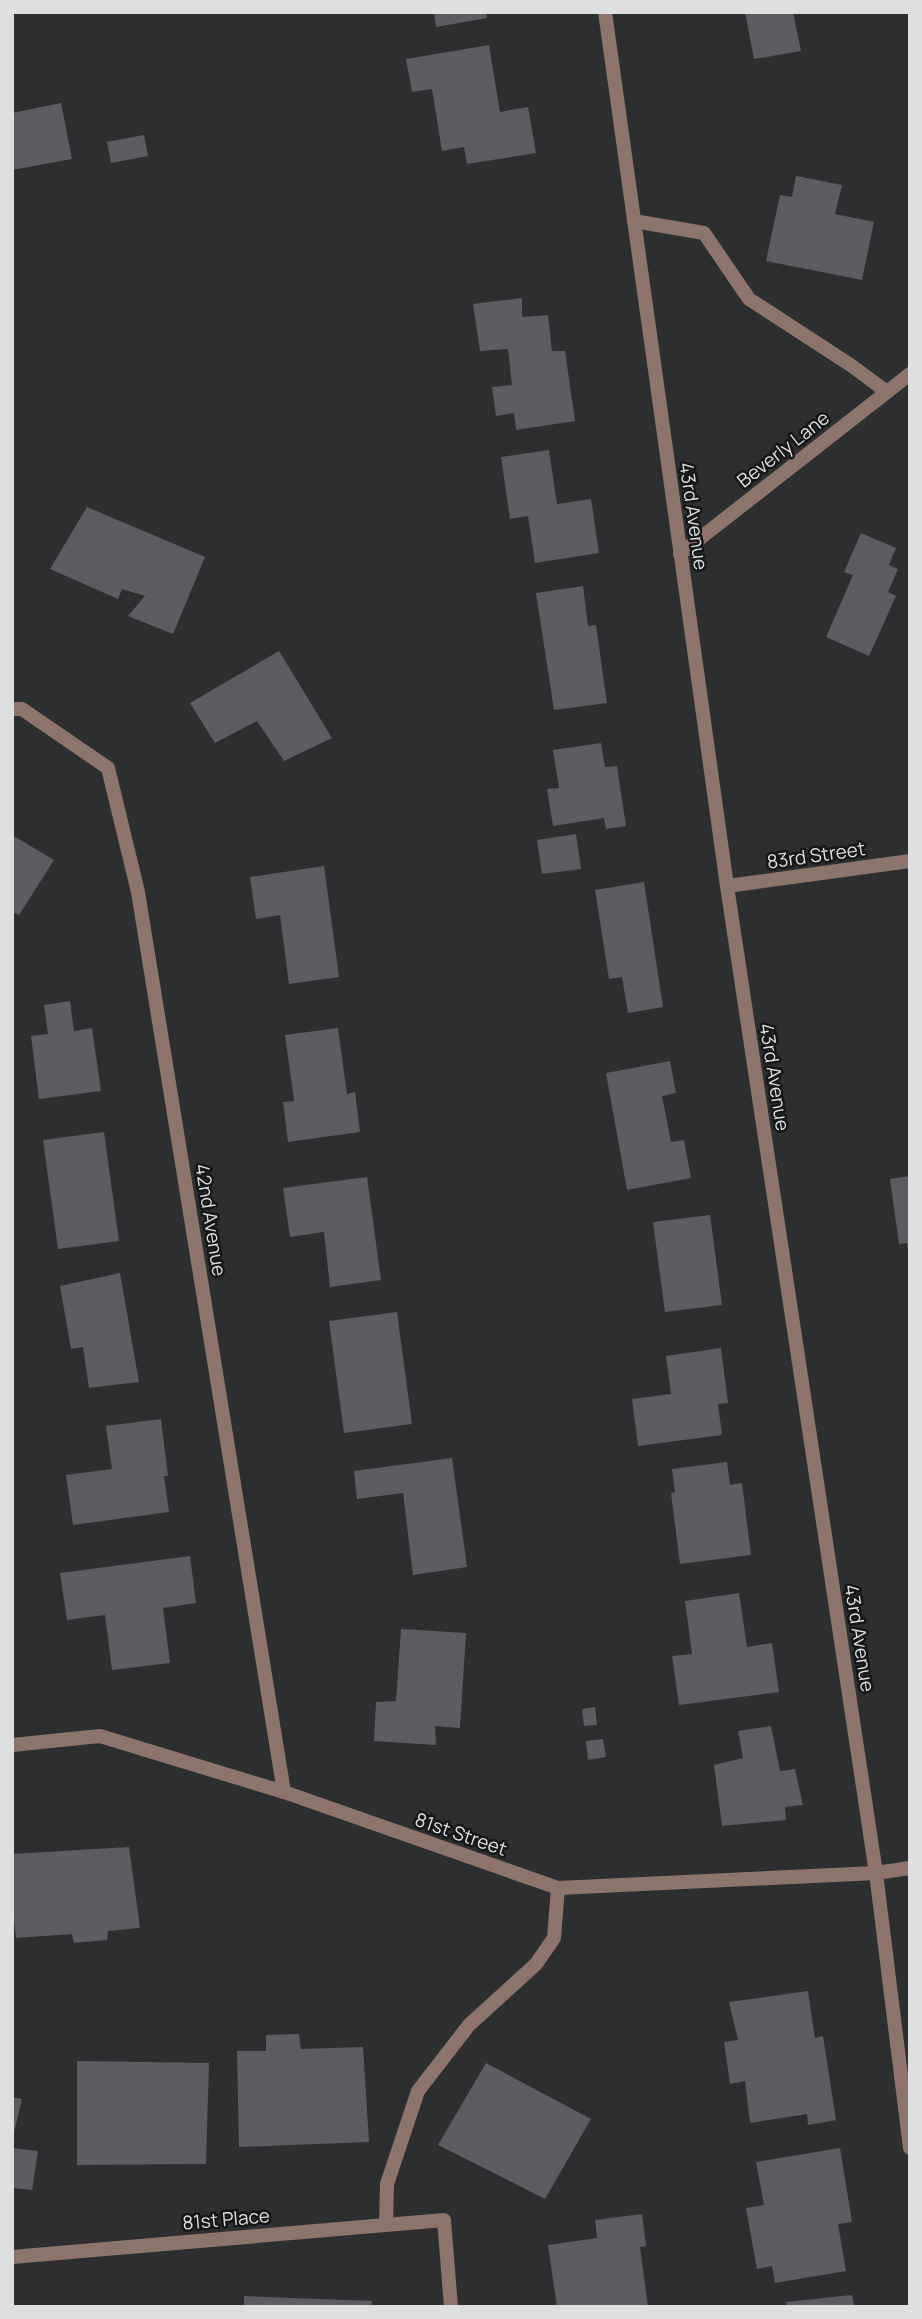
<svg xmlns="http://www.w3.org/2000/svg" width="922" height="2319" font-family="Manrope,sans-serif">
<style>
.building{fill:#5b5d60}
.lines{fill:none;stroke-linecap:round;stroke-linejoin:round}
.lane{stroke:#8d756b;stroke-width:14}
.street{stroke:#8d756b;stroke-width:14}
.labels{text-anchor:middle;stroke-width:5;stroke-linejoin:round;paint-order:stroke}
.street-label{font-size:19px;fill:#dedfe1;stroke:#151617}
</style>
<rect width="100%" height="100%" fill="#2c2e30"/>
<g class="building">
<path d="M434,12H486L487,18L436,27Z"/>
<path d="M745,12H793L801,51L754,59Z"/>
<path d="M489,45L500,112L528,107L536,153L467,164L464,147L442,151L432,89L412,92L406,59Z"/>
<path d="M61,103L72,159L12,170V113Z"/>
<path d="M144,135L148,156L111,163L107,142Z"/>
<path d="M796,176L842,185L835,214L874,222L862,280L766,261L780,195L792,197Z"/>
<path d="M522,298V317L548,315L552,351H565L575,421L516,430L514,413L496,416L492,387L512,385L508,349L480,351L473,304Z"/>
<path d="M549,450L557,504L591,499L599,553L535,563L528,516L510,519L501,457Z"/>
<path d="M87,507L205,557L173,634L128,616L145,596L122,589L118,599L50,569Z"/>
<path d="M861,533L896,548L889,565L898,569L888,592L896,596L869,656L826,637L853,575L844,572Z"/>
<path d="M583,586L588,626L596,625L607,703L554,710L536,593Z"/>
<path d="M279,651L332,738L284,761L257,721L215,743L190,703Z"/>
<path d="M601,743L605,767L617,766L626,826L606,829L604,818L553,826L547,789L559,788L553,750Z"/>
<path d="M576,834L581,869L542,874L537,840Z"/>
<path d="M12,835L54,860L19,915L12,912Z"/>
<path d="M324,866L339,977L289,984L280,915L256,919L250,877Z"/>
<path d="M644,882L663,1007L628,1013L622,977L609,979L595,890Z"/>
<path d="M70,1001L74,1031L92,1028L101,1091L39,1099L31,1036L48,1034L44,1005Z"/>
<path d="M338,1028L347,1094L355,1092L360,1132L288,1142L283,1102L294,1101L285,1035Z"/>
<path d="M670,1061L676,1093L662,1096L671,1142L684,1140L691,1178L627,1190L606,1073Z"/>
<path d="M104,1132L119,1241L58,1249L43,1140Z"/>
<path d="M910,1176V1252H908L907,1243L899,1244L890,1179Z"/>
<path d="M367,1177L381,1280L330,1287L324,1232L290,1237L283,1188Z"/>
<path d="M710,1215L722,1305L665,1312L653,1222Z"/>
<path d="M120,1273L139,1382L89,1388L83,1347L71,1349L60,1286Z"/>
<path d="M397,1312L412,1424L344,1433L329,1321Z"/>
<path d="M721,1348L728,1403L718,1404L722,1435L638,1446L632,1399L671,1394L666,1356Z"/>
<path d="M161,1419L168,1476H164L169,1512L73,1525L66,1475L112,1469L106,1426Z"/>
<path d="M452,1458L467,1567L413,1575L403,1493L357,1499L354,1471Z"/>
<path d="M727,1462L730,1485L742,1483L751,1555L680,1564L671,1493L675,1492L672,1469Z"/>
<path d="M190,1556L196,1603L163,1608L170,1663L112,1670L105,1615L67,1620L60,1573Z"/>
<path d="M739,1593L747,1647L772,1643L779,1692L679,1705L672,1656L692,1654L685,1601Z"/>
<path d="M401,1629L466,1633L460,1728L435,1726L436,1745L374,1741L376,1702L396,1701Z"/>
<path d="M595,1707L597,1725L584,1726L582,1709Z"/>
<path d="M771,1726L780,1771L795,1769L803,1805L785,1807L786,1820L722,1826L714,1765L743,1758L738,1731Z"/>
<path d="M603,1739L606,1757L588,1760L586,1741Z"/>
<path d="M129,1847L140,1928L108,1931L107,1940L74,1943L72,1934L16,1938L12,1899V1854Z"/>
<path d="M808,1991L815,2038L823,2036L836,2120L808,2125L807,2114L750,2123L745,2081L730,2084L724,2042L738,2040L729,2002Z"/>
<path d="M299,2034L301,2049L363,2047L369,2142L239,2147L237,2051H266V2035Z"/>
<path d="M77,2061L209,2063L206,2164L77,2165Z"/>
<path d="M486,2063L591,2119L545,2199L438,2145Z"/>
<path d="M12,2097L22,2099L13,2137H12Z"/>
<path d="M12,2148L38,2151L32,2190L12,2188Z"/>
<path d="M840,2148L852,2222L838,2224L846,2271L775,2283L772,2266L757,2269L746,2208L764,2205L756,2162Z"/>
<path d="M642,2214L646,2246L640,2247L648,2307H557L548,2245L597,2238L595,2220Z"/>
<path d="M852,2295L854,2307H787L786,2302Z"/>
<path d="M244,2296L372,2301L371,2307H244Z"/>
</g>
<g class="lines">
<g class="lane">
<path d="M634,221L704,233L749,299L852,366L887,392"/>
<path d="M386,2225L387,2184L418,2091L469,2025L536,1964L554,1938L558,1888"/>
<path d="M12,2257L444,2220L451,2307"/>
</g>
<g class="street">
<path d="M605,12L727,886L876,1873L910,2148"/>
<path d="M680,554L910,374"/>
<path d="M12,709H22L108,768L138,892L284,1792"/>
<path d="M727,886L910,861"/>
<path d="M12,1745L100,1736L284,1792L558,1888L876,1873L910,1868"/>
</g>
</g>
<g class="labels">
<g class="street-label">
<text transform="translate(783 449) rotate(-38)" y="7">Beverly Lane</text>
<text transform="translate(694 516) rotate(82)" y="7">43rd Avenue</text>
<text transform="translate(816 855) rotate(-8)" y="7">83rd Street</text>
<text transform="translate(775 1077) rotate(81)" y="7">43rd Avenue</text>
<text transform="translate(211 1220) rotate(81)" y="7">42nd Avenue</text>
<text transform="translate(860 1638) rotate(81)" y="7">43rd Avenue</text>
<text transform="translate(461 1834) rotate(19)" y="7">81st Street</text>
<text transform="translate(226 2219) rotate(-5)" y="7">81st Place</text>
</g>
</g>
<rect width="922" height="2319" fill="none" stroke="#dedfe1" stroke-width="28"/>
</svg>
